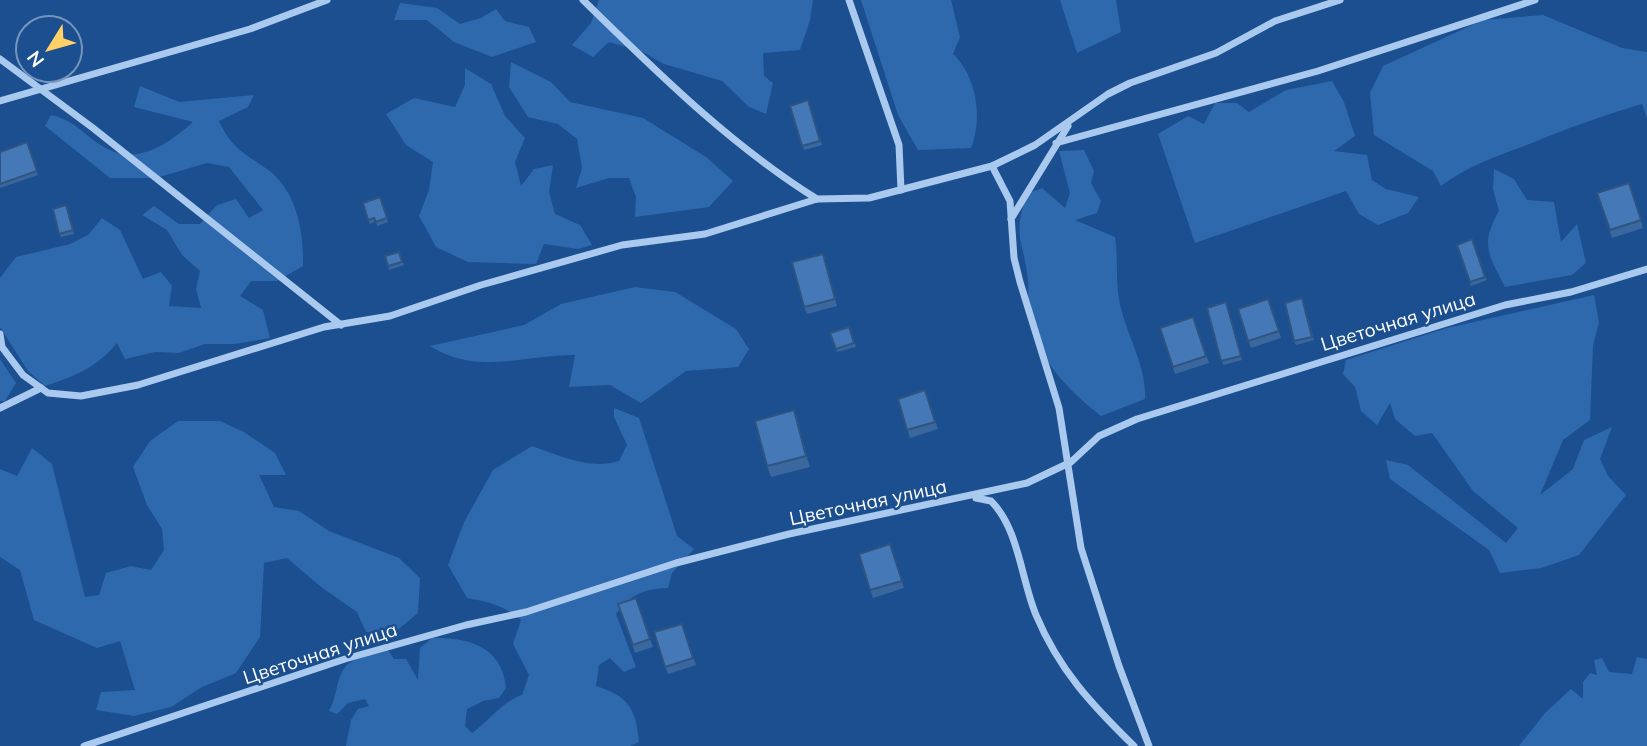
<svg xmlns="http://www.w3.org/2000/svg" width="1647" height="746" font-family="Mulish,sans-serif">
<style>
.green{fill:#2e69ad}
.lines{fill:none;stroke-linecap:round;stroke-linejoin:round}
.minor{stroke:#a9c9ee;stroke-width:7}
.wall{fill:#3a679d}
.shaded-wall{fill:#305480}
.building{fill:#4478b7;stroke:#305480;stroke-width:2}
.labels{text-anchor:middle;stroke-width:5;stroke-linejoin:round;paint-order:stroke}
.street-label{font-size:19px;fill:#fff;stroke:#1b4f8f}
</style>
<rect width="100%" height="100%" fill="#1b4f8f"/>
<g class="green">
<path d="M599,0H813L810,20L800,50L763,53L764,76L773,83L766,114L749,107L722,81L664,64L641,51L609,42L593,57L572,45L591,23Z"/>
<path d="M861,0H951L960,37L953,54C977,76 983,120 971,148L918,150L898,115Z"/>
<path d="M1060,0H1116L1121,32L1077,53Z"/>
<path d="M400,3L437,8L460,24L481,18L496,9L505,21L529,27L536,42L492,57L454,42L427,20H394Z"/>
<path d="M1543,15L1622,48L1647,52V118L1642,104C1608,114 1577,125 1544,138C1504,155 1477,160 1441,186L1433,171L1374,135L1370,93L1383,66L1483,20Z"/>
<path d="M511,62L551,82L570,102L643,118L706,157L733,181L709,207L635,217L636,197L629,178H609L576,188L582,168L577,139L558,124L528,117L509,87Z"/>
<path d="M465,68L491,84L505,116L525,138L515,162L521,186L534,169L553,165L549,192L555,214L580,225L592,245L578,249L544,244L536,264L468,262L436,247L419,216L429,190L433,162L406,145L386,114L414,98L455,107L465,85Z"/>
<path d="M1332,81L1344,102L1355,136L1334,151L1367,155L1372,180L1386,189L1419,197L1408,213L1378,225L1359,214L1346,191L1195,243L1158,134L1188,116L1204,124L1215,103H1237L1249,112L1286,90Z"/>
<path d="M140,86L179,102L254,95L248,107L219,121C232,149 243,152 267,169C297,190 304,233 303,266L277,281H251L240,296L263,310L270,338L235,344H205L179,353L155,352L125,359L117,343C96,368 75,376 45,386L28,371L0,327V278L16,257L70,244L88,235L102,218L120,230L143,279L161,272L172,286L169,306L201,308L196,289L200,271L182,255L167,230L142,215L154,206L179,224H200L217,205L236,199L249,218L263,210L229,167L207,163L156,178H110L45,126L51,115C78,122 80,132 102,146C136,167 167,145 193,122L134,107Z"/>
<path d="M1084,150L1094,171L1091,183L1101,201L1097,213L1075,220L1115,237C1118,256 1116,274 1118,292C1122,330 1147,362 1145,399L1101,416C1064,387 1039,360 1029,313C1027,303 1029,292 1028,281C1024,240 1011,236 1028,193L1042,188L1065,208L1070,193L1059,151Z"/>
<path d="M1494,169L1514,179L1527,200L1554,202L1561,242L1577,224L1586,263L1572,275L1505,287C1488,254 1480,244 1499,211L1493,189Z"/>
<path d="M635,287L675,292L736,329L749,349L738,367L686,371L641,403L610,385L569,387L575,355C522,355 477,376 430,346L524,325L561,304Z"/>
<path d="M1594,295L1599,322L1593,346L1590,420L1563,440L1540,495L1573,469L1584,440L1612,427L1600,459L1608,476L1626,495L1579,555L1541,568L1500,573L1489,550L1390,479L1386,460L1408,465L1506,543L1518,528L1473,491L1432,433L1415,436L1395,419L1390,403L1377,425L1361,411L1355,387L1343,374L1346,360L1447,328Z"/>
<path d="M0,359L16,383L5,401H0Z"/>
<path d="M614,408L639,418L677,536L694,549L672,573L668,588C643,589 631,594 616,614L636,667L624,672L610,658L599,665L596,686C629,696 636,709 639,742L630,746H346L351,720L358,709L369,706L365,699L348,703L337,714L329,711C337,698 336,678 345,667C352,658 376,654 388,650L394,659H406L418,680L420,648L432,638C468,637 502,646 506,688L499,698L483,701L467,709L465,726L472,733C489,721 503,701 522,695L529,675L513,644L521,620C504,605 488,602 467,598L448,565L464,522L493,470L532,446C560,456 590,470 619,461L627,445L614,417Z"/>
<path d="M178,421H220L244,432L275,453L286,475H259L274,507L299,511L329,531L399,558L420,578L418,613L394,633L366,632L357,612L321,587L287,558L264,563L260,637L236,673L202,687L171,707L134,716L96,710L101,692L135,690L120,641L97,648L34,620L20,570L0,557V469L17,476L32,448L52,464L85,597L99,595L106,573L131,566L151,570L164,550L162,529L147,505L133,467L150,441Z"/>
<path d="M1637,657L1647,659V746H1519L1545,713L1571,689L1583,699V682L1590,673L1597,675L1594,660L1602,658L1609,672L1632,674Z"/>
</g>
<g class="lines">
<g class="minor">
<path d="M583,0C657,72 729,144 817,199"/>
<path d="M849,0L899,145L901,190"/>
<path d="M0,59L93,128L341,325"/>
<path d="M0,101L250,29L327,0"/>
<path d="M1056,143L1318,71L1535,0"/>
<path d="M992,166L1010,201L1014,258L1020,282L1059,408L1081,548L1119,666L1149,746"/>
<path d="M1011,219L1068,126"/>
<path d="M0,334L2,347L23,375L48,393L81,396L138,385L324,327L390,316L481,285L622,245L705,234L817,199L869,198L992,166L1035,145L1108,94L1130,83L1216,53L1275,21L1340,0"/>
<path d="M0,408L41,388"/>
<path d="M976,498L991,501C1019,529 1021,579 1036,615C1059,670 1092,705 1134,746"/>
<path d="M84,746L345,659L466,625L526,612L676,563L789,534L1027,483L1071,462L1099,436L1137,419L1505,305L1571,292L1647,269"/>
</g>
</g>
<g class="wall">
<path d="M808,100L822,145L804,150L790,106Z"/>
<path d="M27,142L38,175L0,188V152Z"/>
<path d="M1629,183L1643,228L1612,238L1597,193Z"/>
<path d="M380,197L388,222L377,226L376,221L370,224L363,203Z"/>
<path d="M66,205L74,234L61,237L53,209Z"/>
<path d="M1472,239L1487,280L1471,286L1457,245Z"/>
<path d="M399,252L404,265L389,270L385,256Z"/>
<path d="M823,254L837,306L807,314L804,307Z"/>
<path d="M1302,298L1314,340L1296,345L1294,341Z"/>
<path d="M1268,299L1281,338L1251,348L1238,309Z"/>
<path d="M1226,302L1242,360L1223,365L1207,308Z"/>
<path d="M1193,317L1209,363L1175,374L1160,328Z"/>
<path d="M849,327L856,347L837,352L830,333Z"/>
<path d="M925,390L938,429L910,438L898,399Z"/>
<path d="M794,410L810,467L771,477L767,466Z"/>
<path d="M890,544L904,588L873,598L859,554Z"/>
<path d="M636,598L653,647L635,653L618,604Z"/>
<path d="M682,624L696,665L668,674L654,632Z"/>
</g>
<path class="shaded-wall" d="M794,410L798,421L810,467L806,456Z"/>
<g class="building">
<path d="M808,100L820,141L802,146L790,106Z"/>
<path d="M27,142L37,171L0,184V152Z"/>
<path d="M1629,183L1641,220L1610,230L1597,193Z"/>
<path d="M380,197L387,218L376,222L374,218L368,220L363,203Z"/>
<path d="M66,205L73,230L59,234L53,209Z"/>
<path d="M1472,239L1485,277L1470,282L1457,245Z"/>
<path d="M399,252L402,262L388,266L385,256Z"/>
<path d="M823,254L835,299L804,307L792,262Z"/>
<path d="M1302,298L1312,337L1294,341L1285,303Z"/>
<path d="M1268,299L1279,331L1248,341L1238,309Z"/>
<path d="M1226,302L1241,356L1221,361L1207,308Z"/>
<path d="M1193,317L1206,356L1173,367L1160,328Z"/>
<path d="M849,327L854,343L836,349L830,333Z"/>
<path d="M925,390L935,422L907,430L898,399Z"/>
<path d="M794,410L806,456L767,466L755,421Z"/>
<path d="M890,544L902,581L870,590L859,554Z"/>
<path d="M636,598L650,639L633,645L618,604Z"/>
<path d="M682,624L693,658L665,667L654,632Z"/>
</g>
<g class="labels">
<g class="street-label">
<text transform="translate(1398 321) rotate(-17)" y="7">Цветочная улица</text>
<text transform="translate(868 502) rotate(-12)" y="7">Цветочная улица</text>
<text transform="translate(320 653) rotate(-18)" y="7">Цветочная улица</text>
</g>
</g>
<g transform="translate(49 49) rotate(233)"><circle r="33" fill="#1b4f8f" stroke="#7695bc" stroke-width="2"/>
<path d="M0-5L12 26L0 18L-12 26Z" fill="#ffd166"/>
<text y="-10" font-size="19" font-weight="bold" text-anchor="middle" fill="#ffffff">N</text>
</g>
</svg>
